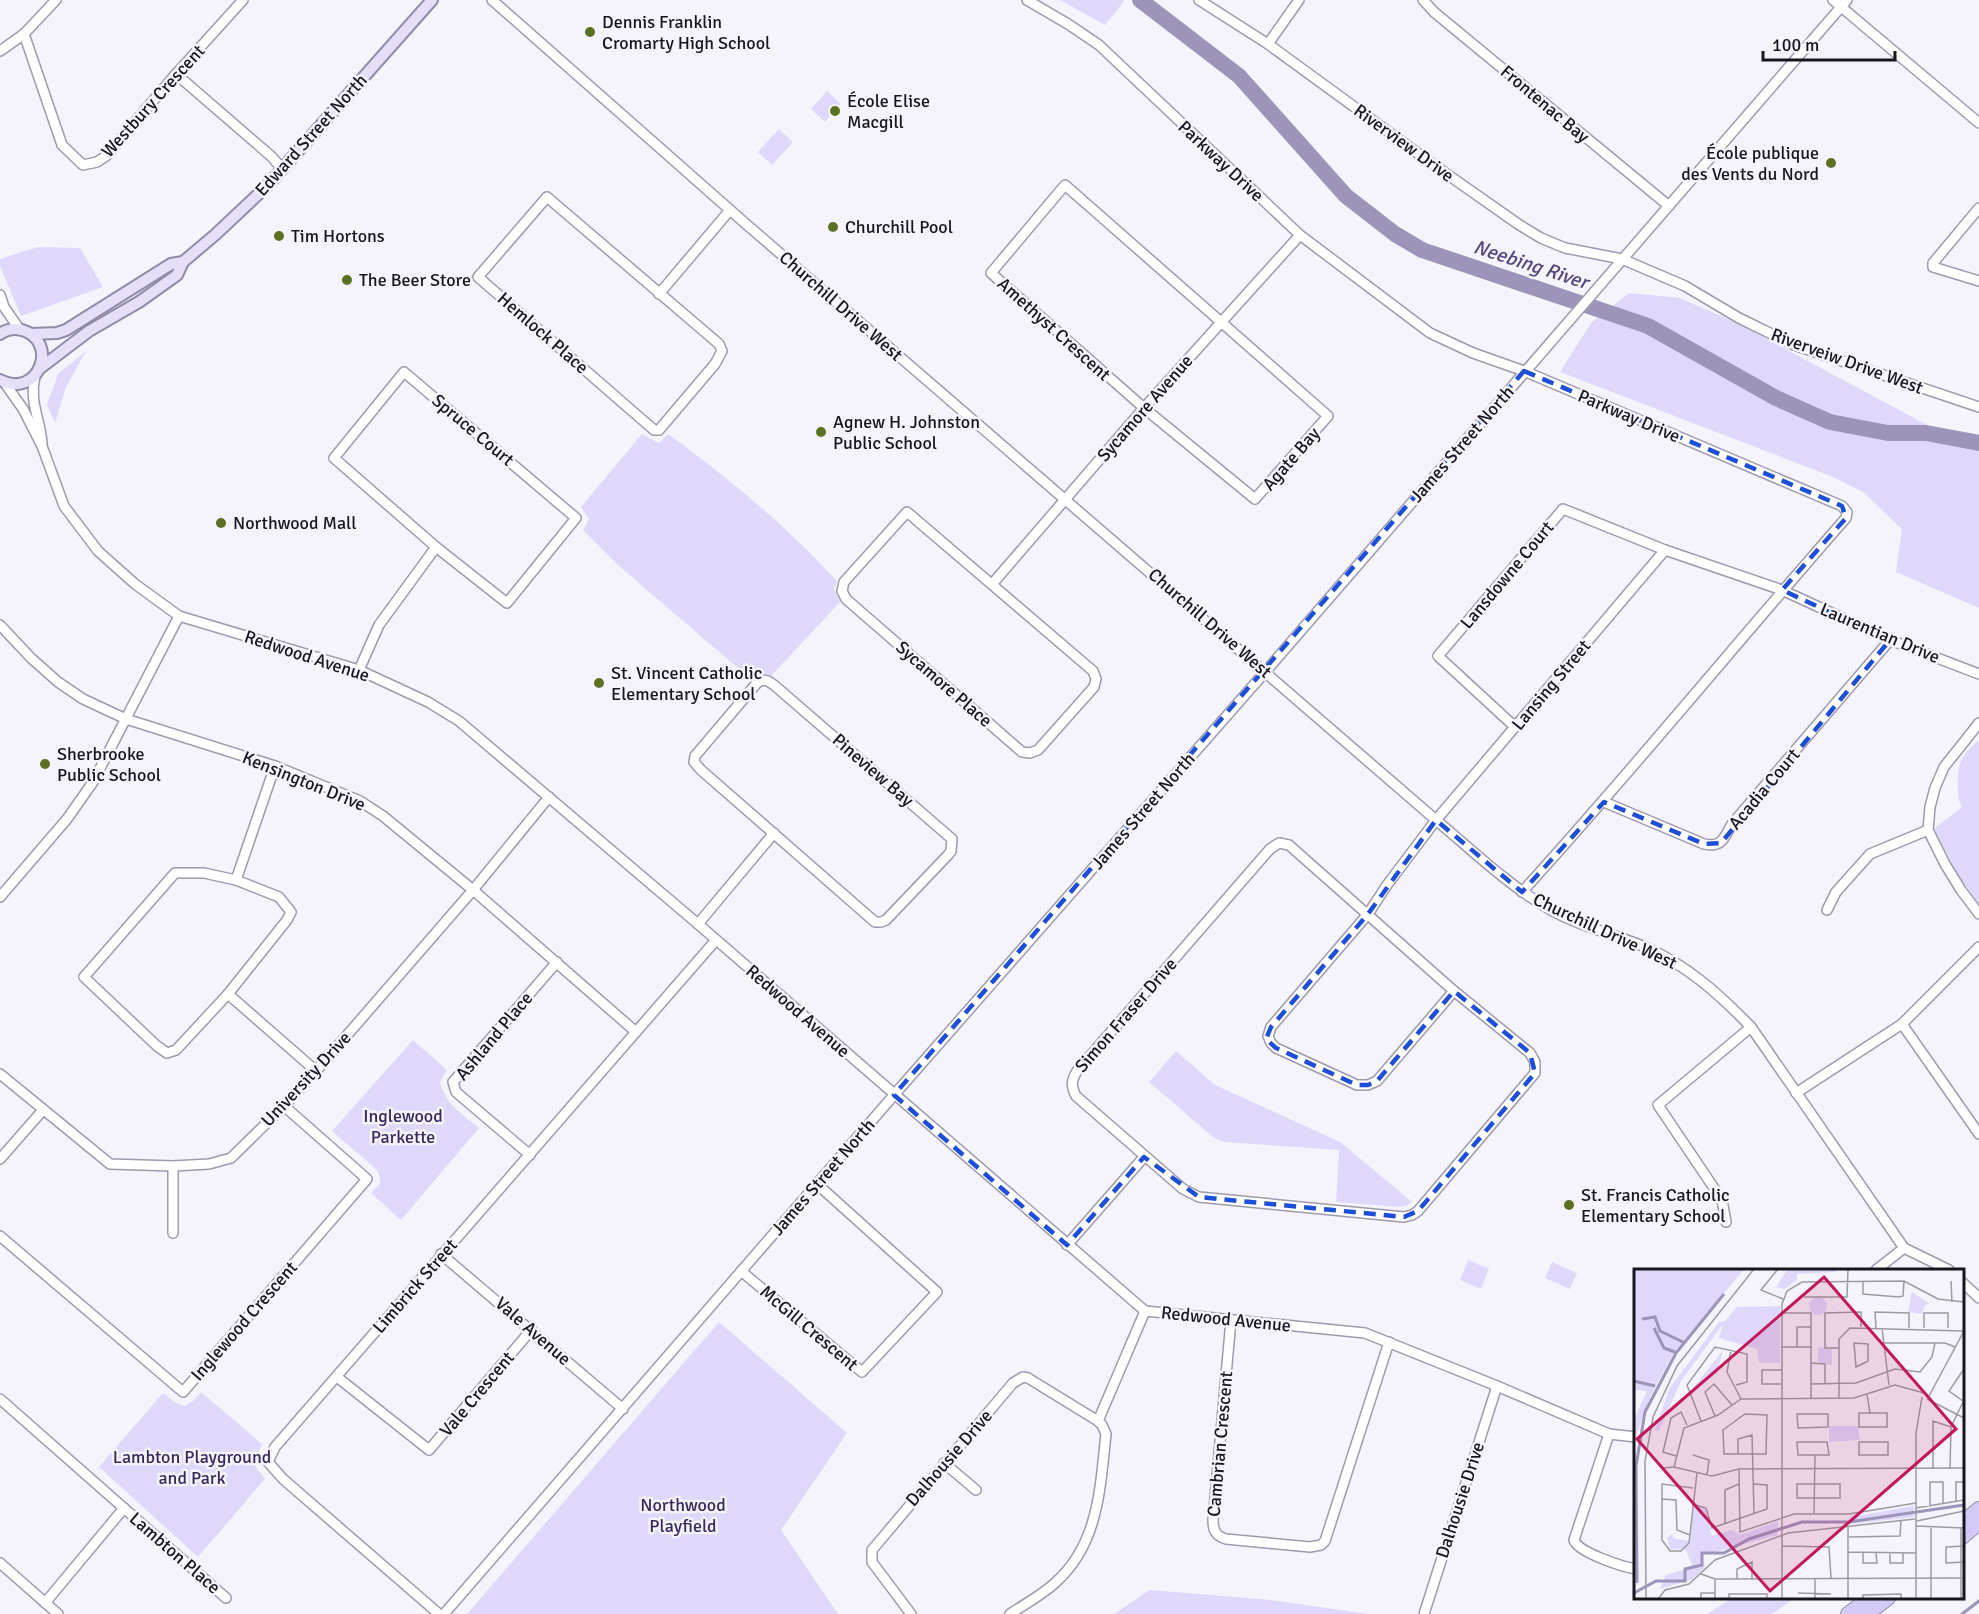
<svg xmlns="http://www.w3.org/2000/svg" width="1979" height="1614" font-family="Signika,sans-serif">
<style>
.green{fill:#dfd8fb}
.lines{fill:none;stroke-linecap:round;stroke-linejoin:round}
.stream{stroke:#9d94ba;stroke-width:3}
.river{stroke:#9d94ba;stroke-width:16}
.minor-casing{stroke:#9e9aae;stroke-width:12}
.major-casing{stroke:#918ba9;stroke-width:14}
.highway-casing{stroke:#918ba9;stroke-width:16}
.minor{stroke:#fff;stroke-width:9}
.major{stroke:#e5dff9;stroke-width:10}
.highway{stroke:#d3caf5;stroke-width:14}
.marked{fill:none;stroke:#1d4ed8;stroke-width:4.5;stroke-dasharray:12 8;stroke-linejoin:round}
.poi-dot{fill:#5b7121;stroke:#f5f3fc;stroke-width:2}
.labels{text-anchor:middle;stroke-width:5;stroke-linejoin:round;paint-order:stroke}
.poi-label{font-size:18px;fill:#17161d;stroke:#f5f3fc;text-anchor:start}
.street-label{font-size:18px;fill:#17161d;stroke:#f5f3fc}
.park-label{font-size:18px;fill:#37285a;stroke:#f5f3fc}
.water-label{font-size:20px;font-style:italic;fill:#54457a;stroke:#f5f3fc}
.inset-river{fill:none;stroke:#9d94ba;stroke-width:3}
.inset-road{fill:none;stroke:#9c9ba3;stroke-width:1.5}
.view{fill:#c2185b;fill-opacity:0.15;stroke:#c2185b;stroke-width:3}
.inset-edge{fill:none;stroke:#17161d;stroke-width:3}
</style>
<rect width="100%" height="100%" fill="#f5f3fc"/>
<g class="green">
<path d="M1060,0H1125L1105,25Z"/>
<path d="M827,91L841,104L825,122L811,109Z"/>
<path d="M779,129L793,142L772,165L758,152Z"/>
<path d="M38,247L80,248L103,287L21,316L0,266V259Z"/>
<path d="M1629,293L1680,298L1737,323L1955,440L1979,448V608L1896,572L1902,529L1863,492L1833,477L1560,372L1591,323Z"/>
<path d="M86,351L66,387L55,423L47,405L58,374Z"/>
<path d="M642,434L659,443L668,434C729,478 786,526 837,581L834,589L840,602L772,675C763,672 759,673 752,680L618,565L583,530L589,519L581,507Z"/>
<path d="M1979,740V904L1957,873L1934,829L1962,807C1958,800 1958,796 1958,788C1957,763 1960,757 1979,740Z"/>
<path d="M413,1040L447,1070L440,1082C446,1105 461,1113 479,1128L401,1220L371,1193L380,1184L379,1174L376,1169L332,1131Z"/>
<path d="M1176,1051L1215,1085L1340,1142L1412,1202L1408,1205L1400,1207L1336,1202L1339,1150L1224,1142L1214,1138L1149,1082Z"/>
<path d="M1468,1260L1489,1269L1481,1289L1460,1280Z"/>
<path d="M1552,1262L1577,1273L1570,1289L1545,1278Z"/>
<path d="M719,1322L847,1433L781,1530L838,1614H467Z"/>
<path d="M201,1392L262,1444L256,1456L255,1466L265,1479L198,1557L99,1467L163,1393L174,1402L184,1406L193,1401Z"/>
<path d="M1150,1590L1271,1600L1368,1614H1114Z"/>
<path d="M1732,1598H1795L1772,1614H1707Z"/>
</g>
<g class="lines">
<path class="stream" d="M1962,1614L1979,1601"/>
<path class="river" d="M1140,0L1239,76L1346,196L1395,234L1422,250L1648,326L1776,398L1830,422L1888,433H1926L1979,443"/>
<defs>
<g id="minor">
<path d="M492,0L746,224L1436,820C1473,851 1509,886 1551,910C1581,927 1614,934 1645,947C1687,965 1719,994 1751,1027L1904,1248L1949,1270"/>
<path d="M1027,0L1068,24L1099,45L1300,235L1430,333L1473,353L1524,371L1842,506L1847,512L1846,518C1737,642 1633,770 1522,892"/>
<path d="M1199,0L1268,44L1434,165L1518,224L1541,238L1565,248L1622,259L1685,286L1739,318L1794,345L1979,407"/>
<path d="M1423,0L1434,12L1669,206"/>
<path d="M1833,0L1979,123"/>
<path d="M24,34L62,145L83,165L97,162L106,156L176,74L243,0"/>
<path d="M1268,44L1299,0"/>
<path d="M0,51L24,34L56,0"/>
<path d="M176,74L272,157L282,169"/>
<path d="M1065,185L1328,416L1255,499L1144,408L991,273Z"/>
<path d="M547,197L719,344L722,351L715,364L659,430H654L478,277Z"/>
<path d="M1979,208L1933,263V267L1979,281"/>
<path d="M659,294L730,210"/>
<path d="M0,295L4,307L20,330"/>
<path d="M404,372L576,518L507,603L436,547L334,458Z"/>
<path d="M35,376C29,403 40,417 42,443"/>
<path d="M4,382L23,409L42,446L64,506L98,551L135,584L179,616L359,670L428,702L459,721L698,924L1145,1311L1365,1333L1497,1386L1609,1434L1636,1437"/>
<path d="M907,512L1093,671L1096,679L1094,687L1038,750L1030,753L1022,752L846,599L842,591L844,582Z"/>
<path d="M993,583L1144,408L1300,235"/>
<path d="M0,625L31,658L58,682L83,699L126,719L275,766L360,801L383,816L473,890L636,1032"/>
<path d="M359,670L379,625L436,547"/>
<path d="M762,680L768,681L774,685L952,839L951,851L948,855L886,920L881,922H875L701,770L694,762L695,756L757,683Z"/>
<path d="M1979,723L1944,767L1935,788L1930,807L1928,830L1945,864L1961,890L1979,914"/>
<path d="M1515,727L1438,656L1563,509L1665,550L1782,590L1890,640L1979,674"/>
<path d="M1604,802L1704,844C1722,848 1724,838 1732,824L1890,640"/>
<path d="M1279,843L1289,845L1454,991L1530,1053L1535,1062V1073L1418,1211L1412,1215L1404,1217L1199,1197L1183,1189L1076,1096C1071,1086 1071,1081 1077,1071L1270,849Z"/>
<path d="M175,873H204L236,880L279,897L291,912L287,920L228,994L176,1050L167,1053L157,1046L84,977Z"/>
<path d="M236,880L275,766"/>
<path d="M0,897L67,819L93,782L179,616"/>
<path d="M1827,910L1836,892L1870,854L1928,830"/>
<path d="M698,924L774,833"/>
<path d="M1454,991L1377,1081L1368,1085H1357L1276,1048L1271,1043L1268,1036L1271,1027L1368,914L1387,885L1436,820L1665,550"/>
<path d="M228,994L316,1071"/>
<path d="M1902,1024L1979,1134"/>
<path d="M0,1074L110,1164L173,1166L209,1164L231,1158L284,1106L316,1071L473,890L549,797"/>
<path d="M1796,1093L1902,1024L1979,947"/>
<path d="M530,1155L456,1092L453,1082L557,962"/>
<path d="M0,1159L43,1110"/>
<path d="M173,1166V1233"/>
<path d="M1726,1222L1722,1200L1658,1105L1751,1027"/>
<path d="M0,1236L183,1392L367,1179L284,1106"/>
<path d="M1067,1245L1144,1157"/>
<path d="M441,1254L623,1409"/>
<path d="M1876,1270L1904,1248"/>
<path d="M741,1271L862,1372L937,1292L817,1184"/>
<path d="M1962,1282L1979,1298"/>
<path d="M1231,1320L1213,1520C1213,1531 1216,1536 1226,1539L1310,1547L1321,1545L1325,1541L1389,1342"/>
<path d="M337,1377L429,1450L532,1329"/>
<path d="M0,1399L226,1598"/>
<path d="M1098,1421L1145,1311"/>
<path d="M1609,1434L1574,1540C1577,1552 1623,1567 1636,1569"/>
<path d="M944,1463L976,1490"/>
<path d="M0,1563L58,1614"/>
<path d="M45,1603L124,1508"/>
<path d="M439,1614L283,1479L268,1462L275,1447L716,940"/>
<path d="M444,1614L894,1095L1266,671L1847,0"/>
<path d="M911,1614L872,1562V1550L1013,1383L1023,1377L1028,1378L1098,1421L1102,1425L1106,1434C1100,1488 1099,1544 1055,1583C1042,1595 1025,1604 1010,1614"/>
<path d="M1424,1614L1497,1386"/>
</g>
<g id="major">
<path d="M0,334C7,329 15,328 22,330C60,341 39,400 0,380"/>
<path d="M31,334L57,333L66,330L171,264L183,262"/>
<path d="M39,369L89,331L139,302L177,275L183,262L216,234L267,186L432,0"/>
</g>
<g id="highway">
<path d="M1962,1523L1979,1509"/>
<path d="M1962,1537L1979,1523"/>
<path d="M1848,1614L1869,1598"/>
<path d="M1867,1614L1888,1598"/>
</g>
</defs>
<use href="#minor" class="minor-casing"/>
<use href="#major" class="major-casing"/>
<use href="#highway" class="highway-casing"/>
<use href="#minor" class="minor"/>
<use href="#major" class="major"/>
<use href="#highway" class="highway"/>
</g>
<path class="marked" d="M1524,371L1842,506L1846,518L1782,590L1890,640L1721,843L1704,844L1604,802L1522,892L1436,820L1368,914L1271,1027L1266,1039L1276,1048L1357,1085H1368L1377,1081L1454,991L1530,1053L1535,1073L1418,1211L1404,1217L1199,1197L1144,1157L1067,1245L894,1095Z"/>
<g class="poi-dot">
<circle cx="590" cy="32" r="6"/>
<circle cx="835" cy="111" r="6"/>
<circle cx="1831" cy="163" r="6"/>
<circle cx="833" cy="227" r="6"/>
<circle cx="279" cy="236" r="6"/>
<circle cx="347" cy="280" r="6"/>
<circle cx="821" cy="432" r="6"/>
<circle cx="221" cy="523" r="6"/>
<circle cx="599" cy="683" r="6"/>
<circle cx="45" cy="764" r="6"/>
<circle cx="1569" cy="1205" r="6"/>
</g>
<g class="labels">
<g class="poi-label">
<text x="602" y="28">Dennis Franklin<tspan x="602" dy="21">Cromarty High School</tspan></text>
<text x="847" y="107">École Elise<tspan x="847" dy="21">Macgill</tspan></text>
<text x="1819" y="159" text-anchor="end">École publique<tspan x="1819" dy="21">des Vents du Nord</tspan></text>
<text x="845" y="233">Churchill Pool</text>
<text x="291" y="242">Tim Hortons</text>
<text x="359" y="286">The Beer Store</text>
<text x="833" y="428">Agnew H. Johnston<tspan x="833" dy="21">Public School</tspan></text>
<text x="233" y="529">Northwood Mall</text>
<text x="611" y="679">St. Vincent Catholic<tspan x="611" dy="21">Elementary School</tspan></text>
<text x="57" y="760">Sherbrooke<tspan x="57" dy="21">Public School</tspan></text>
<text x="1581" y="1201">St. Francis Catholic<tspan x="1581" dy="21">Elementary School</tspan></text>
</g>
<g class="street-label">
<text transform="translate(153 101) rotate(-48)" y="6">Westbury Crescent</text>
<text transform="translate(1545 104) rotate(40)" y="6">Frontenac Bay</text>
<text transform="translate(311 135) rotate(-48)" y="6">Edward Street North</text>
<text transform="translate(1404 143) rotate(36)" y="6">Riverview Drive</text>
<text transform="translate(1221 161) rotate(43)" y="6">Parkway Drive</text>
<text transform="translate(841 306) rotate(41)" y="6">Churchill Drive West</text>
<text transform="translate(1054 329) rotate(42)" y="6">Amethyst Crescent</text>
<text transform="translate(543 333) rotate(41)" y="6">Hemlock Place</text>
<text transform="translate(1847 361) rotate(20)" y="6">Riverveiw Drive West</text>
<text transform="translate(1145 408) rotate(-49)" y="6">Sycamore Avenue</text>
<text transform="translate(1629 416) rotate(23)" y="6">Parkway Drive</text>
<text transform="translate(473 430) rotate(40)" y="6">Spruce Court</text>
<text transform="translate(1462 444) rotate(-49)" y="6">James Street North</text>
<text transform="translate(1291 459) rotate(-49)" y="6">Agate Bay</text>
<text transform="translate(1507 575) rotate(-50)" y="6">Lansdowne Court</text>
<text transform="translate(1210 623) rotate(41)" y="6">Churchill Drive West</text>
<text transform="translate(1880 633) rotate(23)" y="6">Laurentian Drive</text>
<text transform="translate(307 656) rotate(18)" y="6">Redwood Avenue</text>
<text transform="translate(944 684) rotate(41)" y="6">Sycamore Place</text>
<text transform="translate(1551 685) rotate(-50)" y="6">Lansing Street</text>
<text transform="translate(873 770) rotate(41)" y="6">Pineview Bay</text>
<text transform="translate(304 781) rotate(22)" y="6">Kensington Drive</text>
<text transform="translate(1764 789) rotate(-50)" y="6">Acadia Court</text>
<text transform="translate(1143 811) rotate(-49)" y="6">James Street North</text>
<text transform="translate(1605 931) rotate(25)" y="6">Churchill Drive West</text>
<text transform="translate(798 1011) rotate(41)" y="6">Redwood Avenue</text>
<text transform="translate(1126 1015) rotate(-49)" y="6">Simon Fraser Drive</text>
<text transform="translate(494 1036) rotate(-50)" y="6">Ashland Place</text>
<text transform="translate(306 1079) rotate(-47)" y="6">University Drive</text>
<text transform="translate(823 1177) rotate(-49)" y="6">James Street North</text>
<text transform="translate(415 1286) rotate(-49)" y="6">Limbrick Street</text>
<text transform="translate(1226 1319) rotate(6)" y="6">Redwood Avenue</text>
<text transform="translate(244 1321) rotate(-49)" y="6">Inglewood Crescent</text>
<text transform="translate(809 1328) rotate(40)" y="6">McGill Crescent</text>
<text transform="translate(533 1331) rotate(41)" y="6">Vale Avenue</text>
<text transform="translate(477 1394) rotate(-50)" y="6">Vale Crescent</text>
<text transform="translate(1220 1444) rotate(-85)" y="6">Cambrian Crescent</text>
<text transform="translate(949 1458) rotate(-49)" y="6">Dalhousie Drive</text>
<text transform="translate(1460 1500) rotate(-72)" y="6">Dalhousie Drive</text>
<text transform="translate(175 1553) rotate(41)" y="6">Lambton Place</text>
</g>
<g class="park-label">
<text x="403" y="1122">Inglewood<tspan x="403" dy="21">Parkette</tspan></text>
<text x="192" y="1463">Lambton Playground<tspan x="192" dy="21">and Park</tspan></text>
<text x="683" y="1511">Northwood<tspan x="683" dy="21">Playfield</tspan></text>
</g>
<g class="water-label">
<text transform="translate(1531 264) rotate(18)" y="7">Neebing River</text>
</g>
</g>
<g transform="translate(1634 1269)">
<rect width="330" height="330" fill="#f5f3fc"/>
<path d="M0,0H110L39,86L18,124L1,169L0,150L13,122L0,121ZM154,0H202V3L163,5V11L150,20L142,18ZM278,23L296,35L291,36L288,45L274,43ZM175 37a9 9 0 1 1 18 0a9 9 0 1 1-18 0ZM146,37V94H125L123,80L85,69L89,55L47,112L25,162L21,161L35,120L85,53L91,52L103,38ZM184,78L198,80V96L184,93ZM89,81L83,104L56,123ZM195,157H224L226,171L195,173ZM59,236L72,240L78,267L97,261L106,266L144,252V266L67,287L71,298L59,310L26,320L32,306L59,298L51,280H36L33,269L37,265L41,270L56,272ZM280,237V248L216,255V248Z" fill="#dfd8fb"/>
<path class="inset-river" d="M8,50L21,48L26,62L49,73M20,59L30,79L41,83M0,112L21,117M3,314L2,197L11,143L42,84L90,25M0,324L22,312H51V300L68,296V284H90L115,270L168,253H215L330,236"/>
<path class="inset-road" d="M144,0L127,21L149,30M317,12L318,33M229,13V25L265,28L269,27L270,12M170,28H213L214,0M148,44H177V130M242,59L241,43L275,44V59M248,59L255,116M290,59V44H314V59M220,74L234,75V92L222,98ZM248,74H311L321,78M148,78H178M163,78V58H177M205,79H191V44L227,43V58M97,81L93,103L107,130M177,94L191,95V115M148,115H128V101H148M177,115L222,114L261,100L286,103L298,88L301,74M233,126L236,144M295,127L330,62M205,130V70L216,59L330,62M293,130L330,149M329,132L315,122L330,100M225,144H253V158H225ZM111,145L133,146L132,185H90L89,161ZM163,145H194V158L164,159ZM81,147L71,123L80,115L98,136M67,152L53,116L81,78L113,85V113L102,116M163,173H193L195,186H164ZM225,173H254V186H225ZM104,185V170L118,166L120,244M59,186L75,191L73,206M42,187L29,183L37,149L47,143L53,156M40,198L50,159L84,146L107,130L220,129L261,116L290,124M29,199L40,198L78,207L105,200L330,199M299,200V152L317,158M316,200L317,158L330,131M105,201L106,263L160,245H215L282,234M163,215H206V229H163ZM59,219L28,215V271L36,282H47L55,274L63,204M28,230L42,231L43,261L56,266M322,232V213H330M58,235L72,239L78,259L133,240V216L120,215M296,238V213H309V235M282,239L330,231M180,244L181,186M283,252L330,242M91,254V221L105,215M282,257L330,259M215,268L266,267L267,252M148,277L195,278L197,309M330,277L312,278V294L330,293M214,283L282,284M229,284V294H243L242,284M256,284V294H269V284M67,305L81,310L330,309M103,310V300L118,293V310M181,310V330M164,324L197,325M12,330L11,192L19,148L43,97L120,0M24,330L31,321L55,315L81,291L154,264L281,250M67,330V324H81M81,330V311M95,330V325H133V330M148,330V35L153,22L168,13L270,12L304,30L330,33M214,330V257M229,330V326L267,325V330M282,330V164L288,128M297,330V259M327,330V259"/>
<path class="view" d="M190,8L322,160L136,322L3,170Z"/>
<rect width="330" height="330" class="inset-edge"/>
</g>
<path d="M1763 51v9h132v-9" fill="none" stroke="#17161d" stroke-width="3"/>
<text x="1772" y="51" font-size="18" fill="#17161d" stroke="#f5f3fc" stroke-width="4.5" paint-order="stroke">100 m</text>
</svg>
